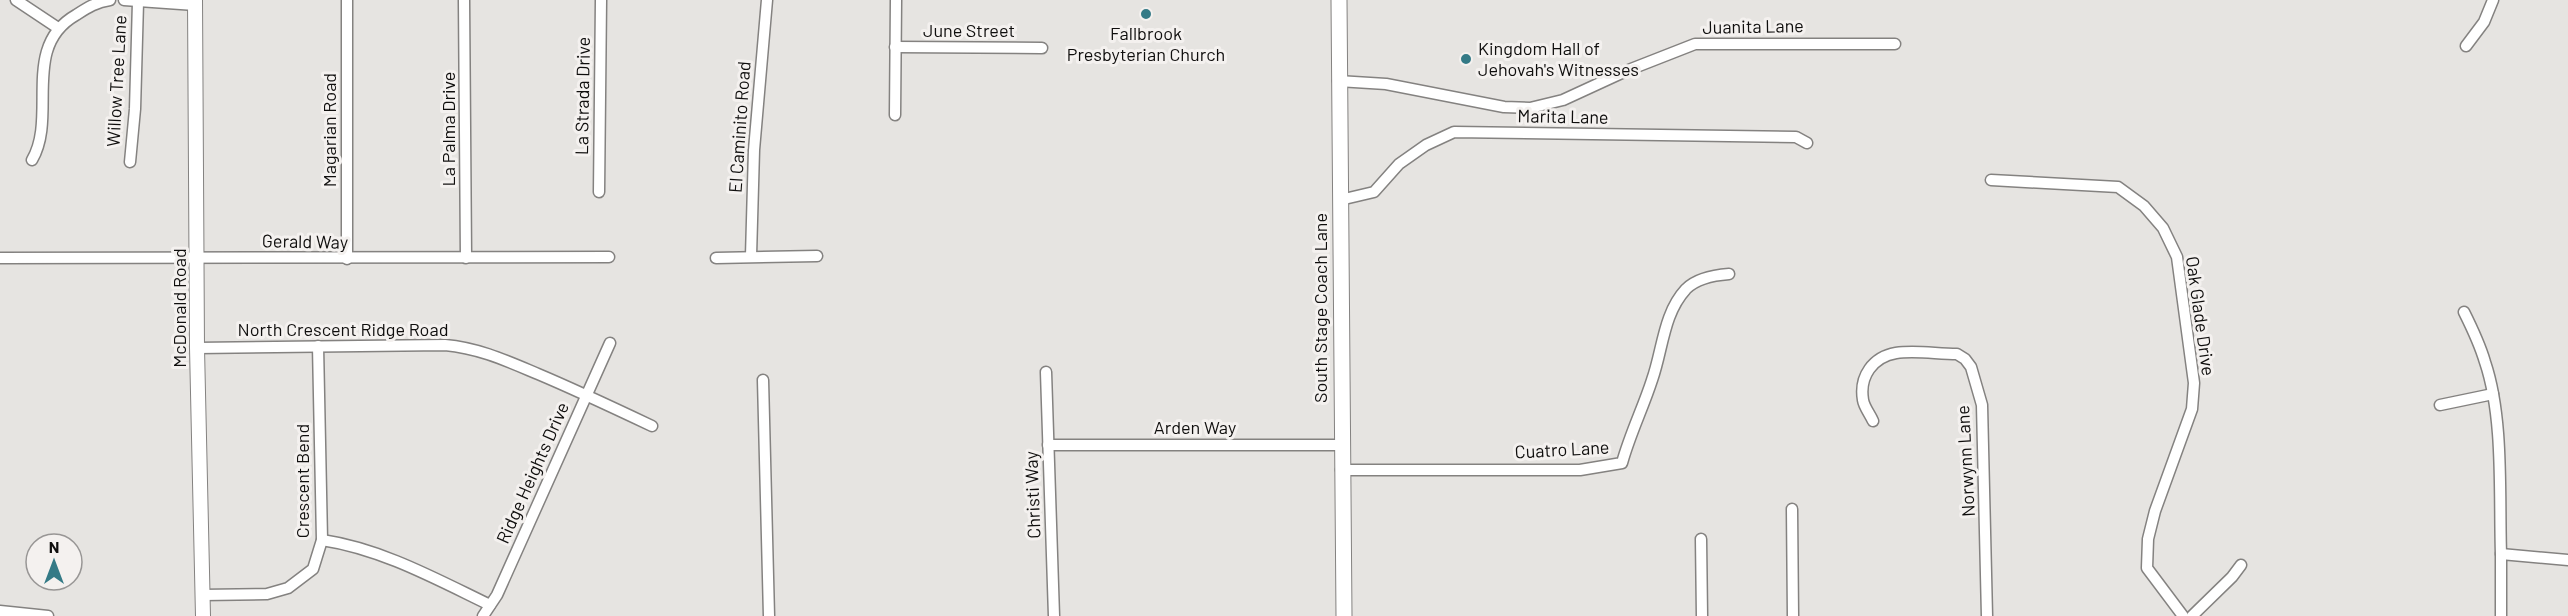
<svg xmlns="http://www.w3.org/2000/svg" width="2568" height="616" font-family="Barlow,sans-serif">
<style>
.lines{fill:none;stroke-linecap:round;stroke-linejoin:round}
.minor-casing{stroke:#848280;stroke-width:13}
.tertiary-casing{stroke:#848280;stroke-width:16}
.secondary-casing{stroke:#848280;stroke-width:17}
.minor{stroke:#fff;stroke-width:10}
.tertiary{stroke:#fff;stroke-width:14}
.secondary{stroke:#fff;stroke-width:15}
.poi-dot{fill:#347a86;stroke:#f4f1ef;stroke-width:2}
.labels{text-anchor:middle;stroke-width:6;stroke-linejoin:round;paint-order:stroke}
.street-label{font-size:18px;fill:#0f0e0d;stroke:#f4f1ef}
.poi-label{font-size:18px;fill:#0f0e0d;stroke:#f4f1ef}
</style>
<rect width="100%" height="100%" fill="#e6e4e1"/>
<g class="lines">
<defs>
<g id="minor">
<path d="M16,0L58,28"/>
<path d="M124,0L195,5"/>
<path d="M347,0V259"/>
<path d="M464,0L466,258"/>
<path d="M2466,46L2484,22L2493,0"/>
<path d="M895,47L1042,48"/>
<path d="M1338,81L1386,84L1504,107L1530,108L1563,100L1626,71L1695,44H1895"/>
<path d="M895,115L896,0"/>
<path d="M32,160C58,116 20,47 76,15C87,8 96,2 110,0"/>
<path d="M130,162L135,109L138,2"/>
<path d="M1991,180L2118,187L2144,206L2163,228L2177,257L2194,383L2192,409L2155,511L2148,539L2147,568L2183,616"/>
<path d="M599,192L601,0"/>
<path d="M1340,200L1374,192L1399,164L1426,145L1454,132L1796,137L1807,143"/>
<path d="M751,256L754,150L767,0"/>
<path d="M0,258L609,257"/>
<path d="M716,258L817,256"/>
<path d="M2464,312C2472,328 2480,345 2485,362C2504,418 2499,495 2501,554"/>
<path d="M197,348L445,345C479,348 507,361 538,374C576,390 614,408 652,426"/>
<path d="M1046,372L1054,616"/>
<path d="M763,380L769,616"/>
<path d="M2440,405L2493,394"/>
<path d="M1873,421C1870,414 1864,407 1863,400C1859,376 1873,357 1896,353C1915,350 1937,354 1957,354L1965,359L1971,367L1982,405L1987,616"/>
<path d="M1048,445H1341"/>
<path d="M1341,470H1580L1622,463C1630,434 1643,408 1652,380C1663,349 1663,314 1686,289C1697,278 1715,275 1729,274"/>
<path d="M1792,509L1793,616"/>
<path d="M1701,539L1702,616"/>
<path d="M322,540C382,549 436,579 490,605"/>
<path d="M202,595L267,594L288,588L313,569L322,540L318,346"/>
<path d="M0,611L48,616"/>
<path d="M483,616L497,595L610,343"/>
<path d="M2192,616L2232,577L2241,565"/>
<path d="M2501,616V554L2568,560"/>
</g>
<path id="tertiary" d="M195,0L197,348L203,616"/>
<path id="secondary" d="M1339,0L1344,616"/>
</defs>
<use href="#minor" class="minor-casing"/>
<use href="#tertiary" class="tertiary-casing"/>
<use href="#secondary" class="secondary-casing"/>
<use href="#minor" class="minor"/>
<use href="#tertiary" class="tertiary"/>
<use href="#secondary" class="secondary"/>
</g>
<g class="poi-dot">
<circle cx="1146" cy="14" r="6"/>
<circle cx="1466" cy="59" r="6"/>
</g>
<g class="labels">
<g class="street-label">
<text transform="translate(1753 27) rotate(-1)" y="6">Juanita Lane</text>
<text x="969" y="37">June Street</text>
<text transform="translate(117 81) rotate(-87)" y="6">Willow Tree Lane</text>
<text transform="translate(583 96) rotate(-89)" y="6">La Strada Drive</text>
<text transform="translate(1563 117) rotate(1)" y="6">Marita Lane</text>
<text transform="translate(740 127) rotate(-86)" y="6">El Caminito Road</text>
<text transform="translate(449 129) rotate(-90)" y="6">La Palma Drive</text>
<text transform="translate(330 130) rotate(-90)" y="6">Magarian Road</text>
<text transform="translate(305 242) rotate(1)" y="6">Gerald Way</text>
<text transform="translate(180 308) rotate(-90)" y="6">McDonald Road</text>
<text transform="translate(1321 308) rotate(-90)" y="6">South Stage Coach Lane</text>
<text transform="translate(2200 316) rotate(82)" y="6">Oak Glade Drive</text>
<text x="343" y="336">North Crescent Ridge Road</text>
<text x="1195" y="434">Arden Way</text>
<text transform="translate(1562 450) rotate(-3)" y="6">Cuatro Lane</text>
<text transform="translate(1966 461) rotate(-93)" y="6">Norwynn Lane</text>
<text transform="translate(533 473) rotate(-66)" y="6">Ridge Heights Drive</text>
<text transform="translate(303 481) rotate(-90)" y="6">Crescent Bend</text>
<text transform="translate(1033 495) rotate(-92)" y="6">Christi Way</text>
</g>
<g class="poi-label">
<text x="1146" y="40">Fallbrook<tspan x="1146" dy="21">Presbyterian Church</tspan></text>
<text x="1478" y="55" text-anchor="start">Kingdom Hall of<tspan x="1478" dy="21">Jehovah's Witnesses</tspan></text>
</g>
</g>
<g transform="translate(54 562)"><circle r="28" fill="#f4f1ef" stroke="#989695" stroke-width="1.5"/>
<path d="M0-4.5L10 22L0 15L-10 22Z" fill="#347a86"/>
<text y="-9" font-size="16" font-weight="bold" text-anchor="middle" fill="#0f0e0d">N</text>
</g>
</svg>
